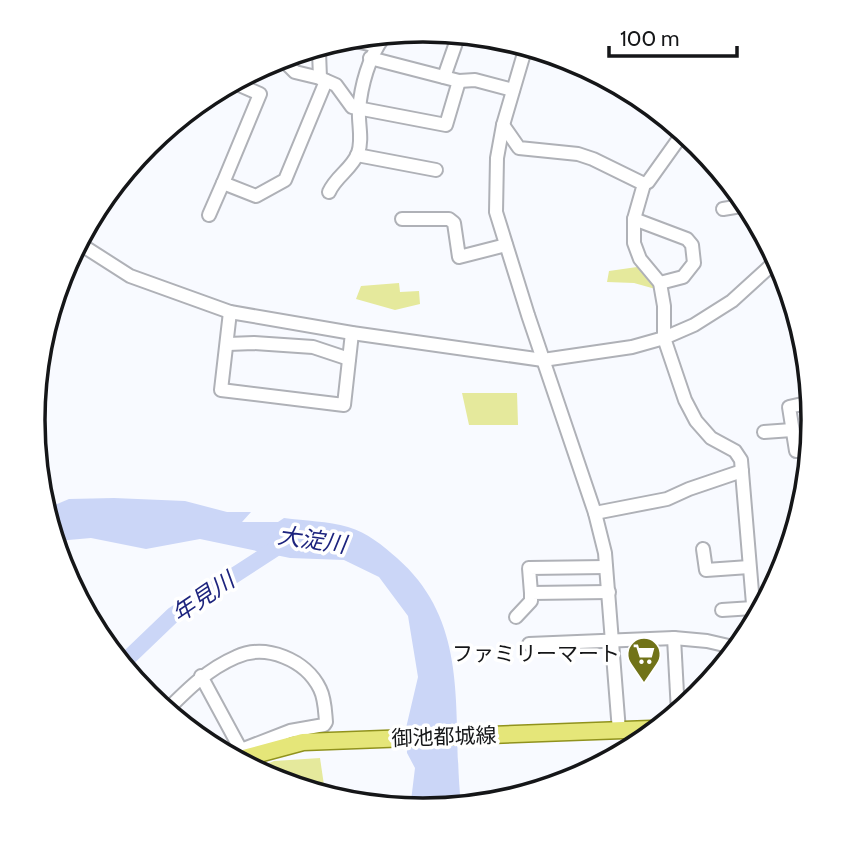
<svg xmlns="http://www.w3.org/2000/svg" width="847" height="841" font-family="Cabin,'Noto Sans JP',sans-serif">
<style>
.green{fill:#e5e99c}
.water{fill:#cbd6f7}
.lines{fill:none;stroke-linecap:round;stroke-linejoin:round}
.river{stroke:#cbd6f7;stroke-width:16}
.minor-casing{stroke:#afb1b7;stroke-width:16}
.major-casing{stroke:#90921d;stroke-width:19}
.minor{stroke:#fff;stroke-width:12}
.major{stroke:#e5e679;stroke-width:16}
.labels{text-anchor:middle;stroke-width:7;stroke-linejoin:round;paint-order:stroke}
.poi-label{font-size:21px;fill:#151618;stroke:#fff;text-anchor:end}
.street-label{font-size:21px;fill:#151618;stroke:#fff}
.water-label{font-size:23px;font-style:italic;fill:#1d247e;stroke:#fff}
.rim{fill:none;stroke:#151618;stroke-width:3.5}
</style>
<rect width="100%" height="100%" fill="#f8faff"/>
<g class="green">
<path d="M637,267L653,278L659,290L634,283L607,282L609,271Z"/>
<path d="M399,283L400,292L419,291L420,304L395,310L356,299L361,286Z"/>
<path d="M462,393H517L518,425H469Z"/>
<path d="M320,758L325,792L274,781L255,769L274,761Z"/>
</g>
<path class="water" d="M114,498L185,501L227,512H251L242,522H278L284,518C305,521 328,521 348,527C368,533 382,545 397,558C473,625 451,715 461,804L423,811L410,809L415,768L407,753L406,728L418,677L408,616L379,577L344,560L290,558L200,539L146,549L91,538L57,541L50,507L69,499Z"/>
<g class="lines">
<path class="river" d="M124,662L173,615L284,543"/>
<defs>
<g id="minor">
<path d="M360,42L377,46"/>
<path d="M525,50L503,125L497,158L496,212L528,315L595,513L605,553L619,731"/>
<path d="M319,51L320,78"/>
<path d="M281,58L295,72L320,78L336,85L352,107L446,125L459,81"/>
<path d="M370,58L459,81L475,80L513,90"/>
<path d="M444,77L458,37"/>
<path d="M237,84L260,94L223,183L256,196L285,180L326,81"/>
<path d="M503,125L519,148L578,154L593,159L644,184L634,219V243L640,259L660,283L664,306V338L685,400L696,421L711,438L735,451L741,460L754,616"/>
<path d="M357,155L436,170"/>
<path d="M644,184L648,182L683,133"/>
<path d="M329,192C336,176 352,169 358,153C363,139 358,124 359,110C361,85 369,57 383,38"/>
<path d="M723,209L741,206"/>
<path d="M209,215L223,183"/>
<path d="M402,219H449L454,223L459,257L506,245"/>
<path d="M634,219L687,239L692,245L694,263L683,277L660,283"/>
<path d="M80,244L130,276L230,312L352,333L543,360L632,347L664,338L694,325L732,301L777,260"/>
<path d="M230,312L221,390L344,405L352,333"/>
<path d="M228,344L254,343L313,347L349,359"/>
<path d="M764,432L792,430"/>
<path d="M809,449L796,451L789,407L811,402"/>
<path d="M595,513L667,499L689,489L742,471"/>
<path d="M703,549L706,570L749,567"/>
<path d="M531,593L529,568L606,567"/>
<path d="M722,610L753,608"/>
<path d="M516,617L531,601V593L609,592"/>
<path d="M674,638L678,712"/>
<path d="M529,644L674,638L707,641L733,647"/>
<path d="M167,710C188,689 208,669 236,657C266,643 306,660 320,689C325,699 325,711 326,722L324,725L290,731L241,750L201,676"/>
</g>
<path id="major" d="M240,759L303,742L651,729"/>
</defs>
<use href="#minor" class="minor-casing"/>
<use href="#major" class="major-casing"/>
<use href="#minor" class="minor"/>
<use href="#major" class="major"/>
</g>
<defs>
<symbol id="supermarket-pin" viewBox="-11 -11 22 30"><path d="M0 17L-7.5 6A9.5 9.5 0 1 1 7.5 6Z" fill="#717318" stroke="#fff"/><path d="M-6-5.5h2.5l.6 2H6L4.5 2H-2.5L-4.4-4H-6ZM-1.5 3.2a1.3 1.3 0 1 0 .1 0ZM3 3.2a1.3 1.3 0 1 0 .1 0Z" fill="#fff"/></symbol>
</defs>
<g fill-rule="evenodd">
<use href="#supermarket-pin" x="625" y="635" width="38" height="52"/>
</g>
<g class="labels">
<g class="poi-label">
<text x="620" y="661">ファミリーマート</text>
</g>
<g class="street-label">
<text transform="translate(444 737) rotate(-2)" y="7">御池都城線</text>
</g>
<g class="water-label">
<text transform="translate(312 540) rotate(8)" y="8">大淀川</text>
<text transform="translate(203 597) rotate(-34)" y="8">年見川</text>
</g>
</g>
<path d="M0 0H847V841H0ZM45 420a378 378 0 1 1 756 0a378 378 0 1 1-756 0Z" fill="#fff" fill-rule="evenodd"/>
<path class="rim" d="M45 420a378 378 0 1 1 756 0a378 378 0 1 1-756 0Z"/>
<path d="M609 46v10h128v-10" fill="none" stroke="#151618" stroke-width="3.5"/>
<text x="620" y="46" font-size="21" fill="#151618" stroke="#ffffff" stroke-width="5" paint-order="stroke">100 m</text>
</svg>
